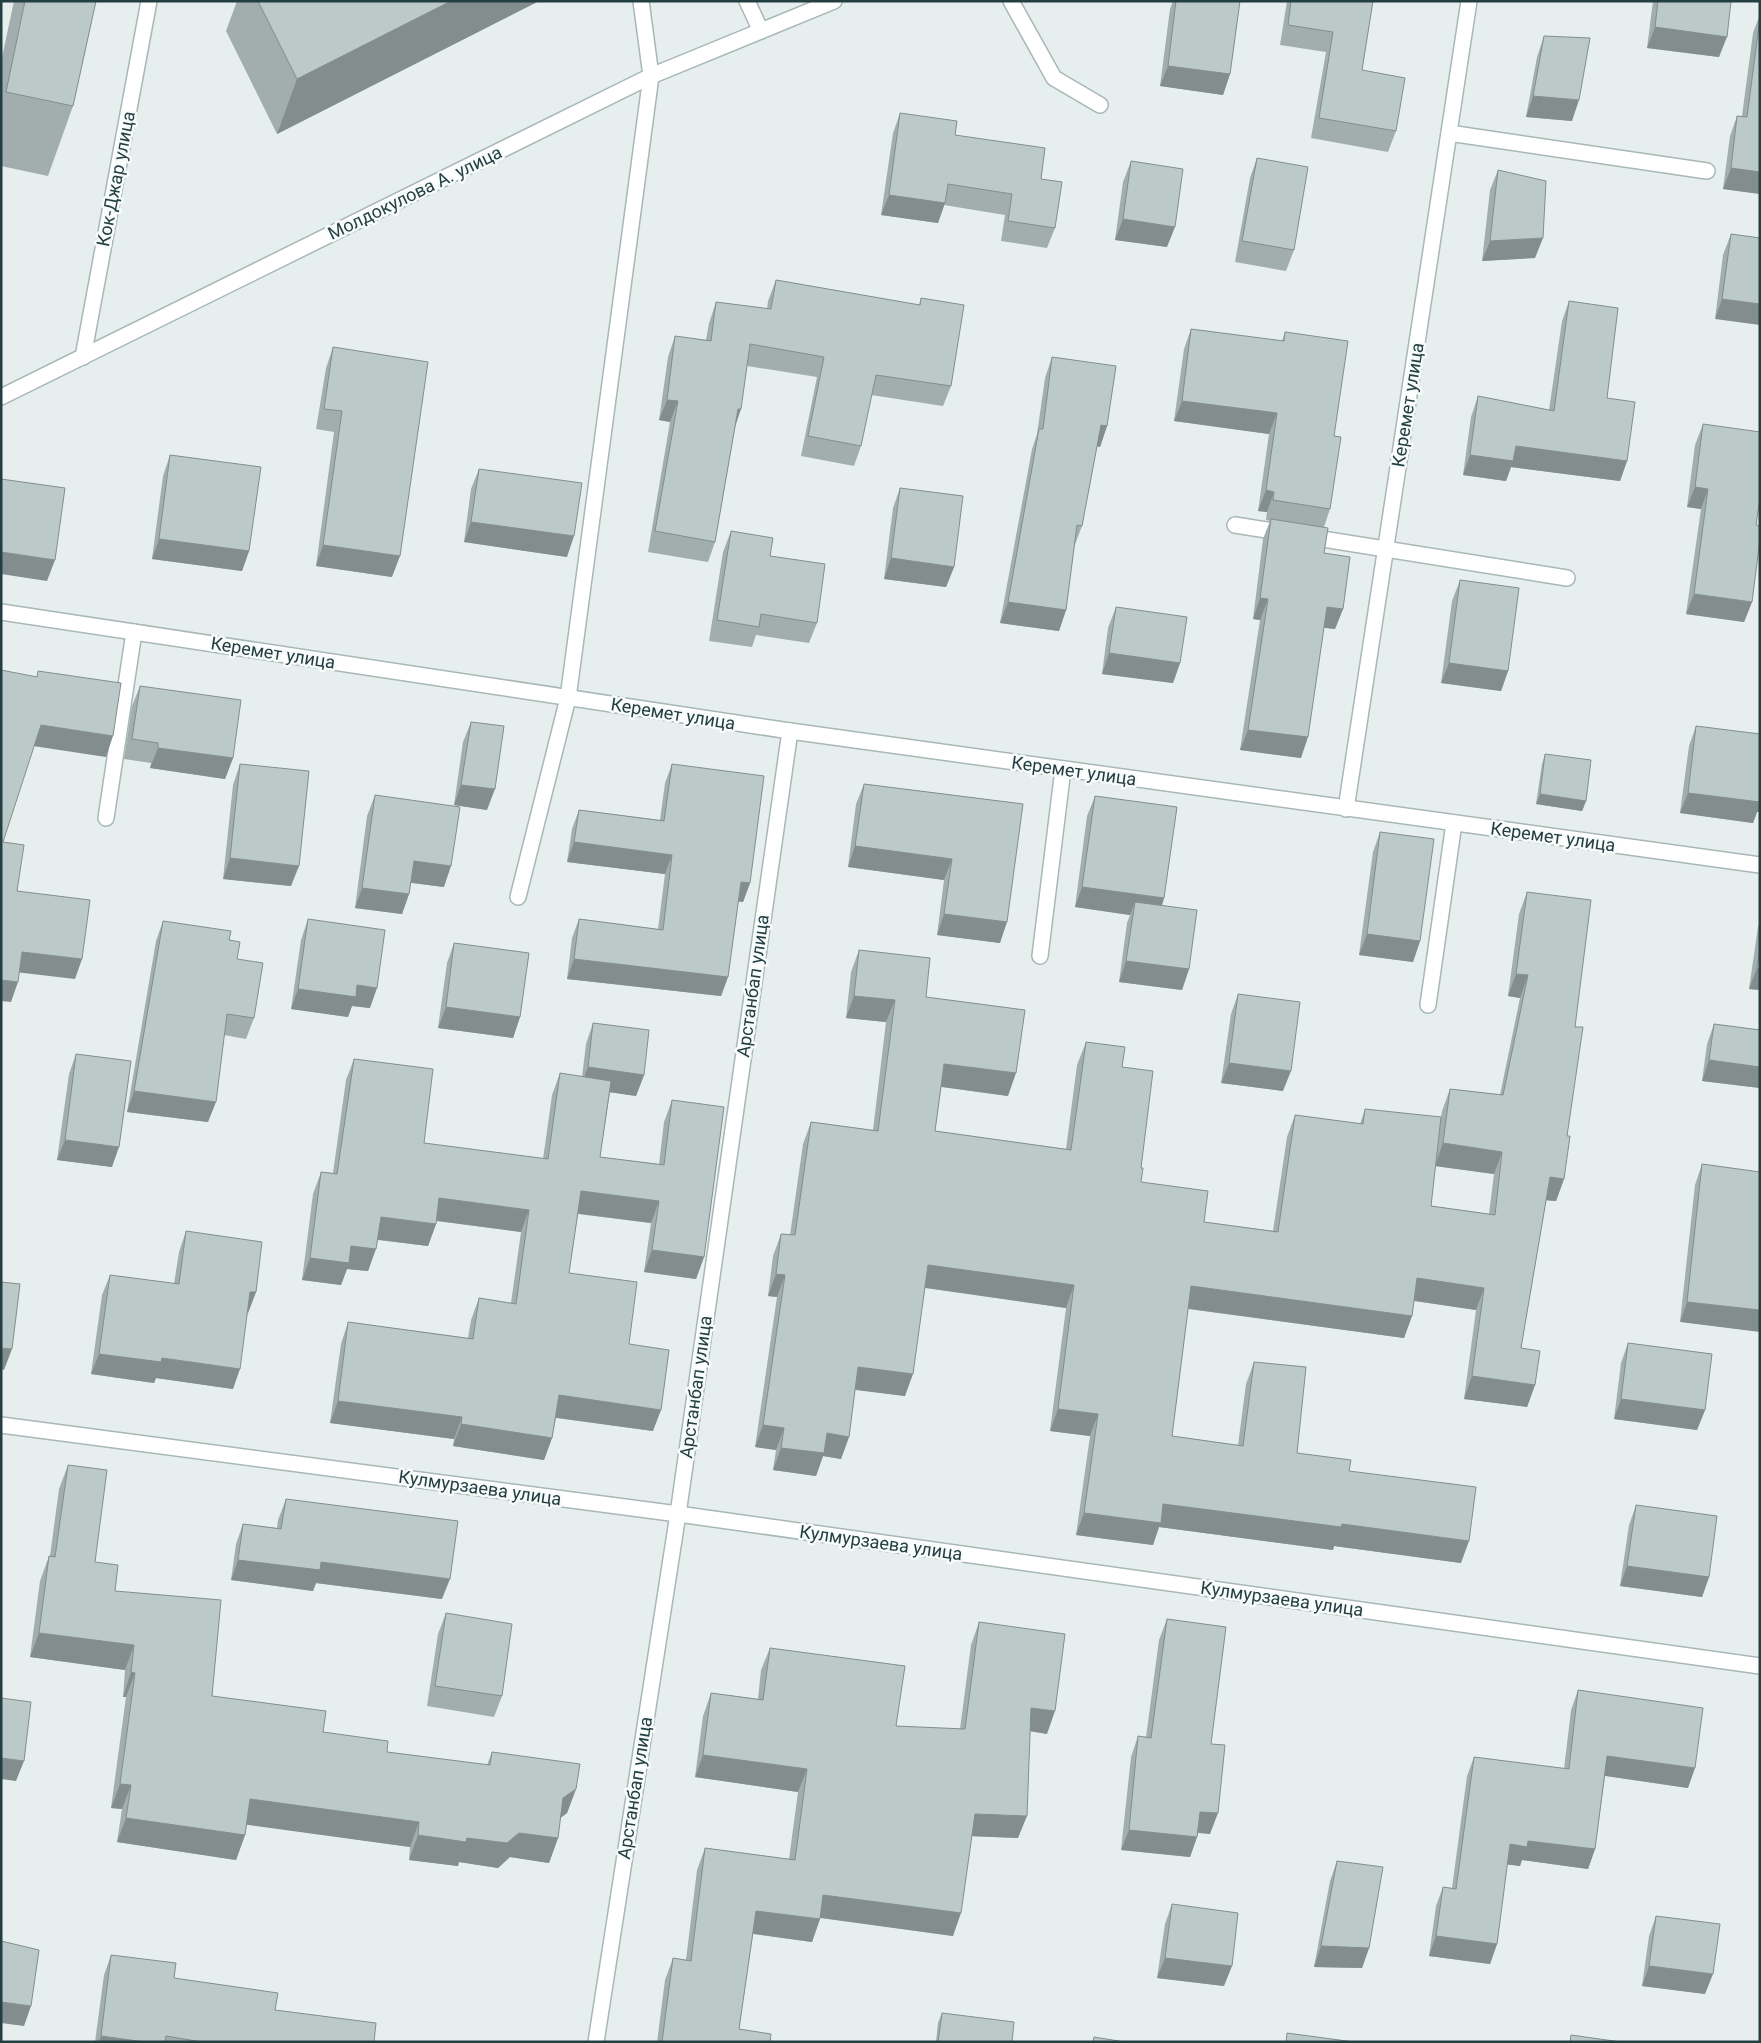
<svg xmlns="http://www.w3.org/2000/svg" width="1761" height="2043" font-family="Roboto,sans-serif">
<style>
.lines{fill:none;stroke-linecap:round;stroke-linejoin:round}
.service-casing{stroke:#a8b7b7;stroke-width:18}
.minor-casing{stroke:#a8b7b7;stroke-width:18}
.tertiary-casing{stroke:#a8b7b7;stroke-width:18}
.service{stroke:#fff;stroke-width:15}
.minor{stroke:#fff;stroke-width:15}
.tertiary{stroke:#fff;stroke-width:15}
.wall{fill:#a1aead;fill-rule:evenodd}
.shaded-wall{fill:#838d8d}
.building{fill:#bbcac9;stroke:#838d8d}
.labels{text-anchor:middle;stroke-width:5;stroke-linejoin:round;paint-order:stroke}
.street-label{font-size:18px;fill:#243f42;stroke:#f7fbfa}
</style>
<rect width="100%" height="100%" fill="#e6efee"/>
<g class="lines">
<defs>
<g id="service">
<path d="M747,1L761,31"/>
<path d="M1011,1L1054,78L1100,105"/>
<path d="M1449,133L1707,171"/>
<path d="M1235,525L1567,578"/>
<path d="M106,818L134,632"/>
<path d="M518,897L568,698"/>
<path d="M1040,956L1063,769"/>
<path d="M1428,1005L1454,823"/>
</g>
<g id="minor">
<path d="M83,357L149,1"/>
<path d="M1,612L790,731L1760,865"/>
<path d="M568,698L651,76L641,1"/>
<path d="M1346,809L1469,1"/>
<path d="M1,1425L678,1514L1760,1666"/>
<path d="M596,2042L678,1514L790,731"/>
</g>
<path id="tertiary" d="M1,397L651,76L834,1"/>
</defs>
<use href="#service" class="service-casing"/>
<use href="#minor" class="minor-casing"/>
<use href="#tertiary" class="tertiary-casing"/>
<use href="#service" class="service"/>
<use href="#minor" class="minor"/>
<use href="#tertiary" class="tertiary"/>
</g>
<g class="wall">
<path d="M14,1H96L73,106L48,176L1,166V62Z"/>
<path d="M237,1H539L277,134L226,31Z"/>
<path d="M1173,1H1240L1230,74L1223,95L1160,86L1170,9Z"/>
<path d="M1287,1H1373L1362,70L1396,131L1388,152L1311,138L1326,52L1280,45Z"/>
<path d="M1653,1H1731L1719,57L1647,48Z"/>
<path d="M1760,14V194L1723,189L1730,136L1737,116H1742L1753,33Z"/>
<path d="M1544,36L1572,121L1526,117L1537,57Z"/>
<path d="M900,113L955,135L1041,179L1055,228L1047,248L1001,241L1005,215L944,205L938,223L881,215L893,133Z"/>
<path d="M1257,158L1294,250L1286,271L1235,262L1250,178Z"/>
<path d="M1131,161L1167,247L1115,240L1123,182Z"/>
<path d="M1498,170L1535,258L1482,261L1490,190Z"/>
<path d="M1731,234L1760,238L1715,319L1723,255Z"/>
<path d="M776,280L919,305L921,298L951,386L943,406L871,395L861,446L854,466L801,456L817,377L747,366L735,428L715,542L708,562L648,552L670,422L659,420L668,357L675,336L706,340L709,323L716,302L767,309L768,301Z"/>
<path d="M1569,301L1627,461L1620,481L1511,467L1506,481L1463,475L1471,417L1478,396L1549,410L1562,321Z"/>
<path d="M1191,329L1282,341L1285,332L1334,436L1330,509L1324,527V553L1343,609L1335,629L1324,628L1301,758L1240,750L1260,620L1253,619L1263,539L1270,521L1266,520L1267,512L1258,511L1269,434L1174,421L1184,349Z"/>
<path d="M333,347L392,577L316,566L334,432L316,429L326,368Z"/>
<path d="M1052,357L1107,426L1100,447L1097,446L1082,526L1074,547L1066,610L1059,631L1000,623L1032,449L1037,434L1045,378Z"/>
<path d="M1703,424L1756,525L1752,602L1744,622L1686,614L1701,509L1687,507L1695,445Z"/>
<path d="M170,455L249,551L242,571L152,559L163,476Z"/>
<path d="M479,469L567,557L464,542L471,489Z"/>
<path d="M900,488L954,567L946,587L884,579L893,508Z"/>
<path d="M731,531L770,556L817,623L809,643L756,635L752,647L709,641L723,552Z"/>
<path d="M1460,580L1508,671L1501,691L1441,683L1452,601Z"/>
<path d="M1116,607L1180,663L1173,683L1102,674L1108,628Z"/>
<path d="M140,686L233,758L225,779L150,768L151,763L124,759L132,706Z"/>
<path d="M471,722L487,810L454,805L463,742Z"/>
<path d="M1696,726L1757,812L1753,823L1680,813L1689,746Z"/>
<path d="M1545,754L1586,801L1582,811L1536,804L1542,764Z"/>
<path d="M240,764L291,886L223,879L233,785Z"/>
<path d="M672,764L750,883L743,902L738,901L728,977L721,996L567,979L572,938L579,919L658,929L665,874L567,862L572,829L579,810L660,820L665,783Z"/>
<path d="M864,784L1023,804L1000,943L937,935L944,880L848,867L856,804Z"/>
<path d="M375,795L444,887L411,883L409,894L402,914L355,908L367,816Z"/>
<path d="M1095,796L1164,898L1162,906L1189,969L1182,990L1119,982L1127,923L1130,915L1075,907L1087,816Z"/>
<path d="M1380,832L1420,941L1413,962L1359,955L1373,852Z"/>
<path d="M1527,892L1575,1027L1564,1179L1556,1201L1546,1200L1521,1348L1535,1385L1527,1407L1464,1399L1476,1310L1414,1301L1412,1316L1404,1338L1188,1309L1172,1436L1238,1445L1246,1384L1254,1362L1297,1453L1349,1471L1461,1563L1334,1546L1333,1550L1159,1527L1153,1545L1076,1535L1090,1436L1050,1431L1066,1308L925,1288L905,1396L855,1390L849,1437L841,1459L823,1456L816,1476L773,1470L776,1450L755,1447L777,1297L768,1296L773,1256L781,1234L790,1235L803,1144L811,1122L873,1130L886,1022L846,1018L851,972L859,950L926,997L1008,1096L941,1087L935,1131L1066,1149L1077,1065L1086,1042L1122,1067L1141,1168V1182L1204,1222L1273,1231L1287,1137L1295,1115L1360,1124L1365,1109L1440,1122L1442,1111L1450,1089L1500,1095L1520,998L1508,996L1519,914ZM1435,1166L1494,1174L1489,1214L1431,1206Z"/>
<path d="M308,919L370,1008L352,1006L348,1017L291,1009L301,940Z"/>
<path d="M163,921L229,940L237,959L254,1018L246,1039L224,1035L208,1122L127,1112L156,941Z"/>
<path d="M1760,922V990L1749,989L1758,927Z"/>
<path d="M454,943L520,1017L513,1038L438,1028L447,963Z"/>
<path d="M1238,994L1283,1091L1221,1083L1231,1014Z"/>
<path d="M593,1023L644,1075L636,1096L610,1092L600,1157L659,1164L664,1122L672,1100L704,1257L696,1279L644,1272L651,1223L578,1214L569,1273L629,1344L653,1431L556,1418L552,1438L544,1460L453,1446L454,1439L330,1423L341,1344L348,1322L468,1338L471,1320L479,1298L511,1303L521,1232L436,1221V1224L428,1246L378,1240L368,1271L347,1269L341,1285L302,1280L313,1194L321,1172L333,1173L346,1080L354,1059L424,1143L543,1159L552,1095L560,1073L582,1077L586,1044Z"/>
<path d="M1714,1024L1760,1030V1088L1702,1081L1707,1044Z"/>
<path d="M76,1054L112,1167L57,1160L69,1074Z"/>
<path d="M1702,1164L1760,1172L1680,1322L1695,1185Z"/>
<path d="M186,1231L256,1292L248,1313H247L233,1389L156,1378L154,1383L91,1374L102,1295L110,1275L174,1284L179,1252Z"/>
<path d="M1628,1343L1705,1410L1697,1430L1614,1419L1621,1363Z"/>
<path d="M68,1465L95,1562L115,1591L212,1696L323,1732L387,1752L487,1765L492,1752L576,1789L567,1813L560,1818L558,1838L549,1863L510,1857L498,1868L459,1862L458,1866L409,1860L410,1847L247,1824L245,1835L236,1860L117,1842L122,1809L111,1808L126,1697H123L125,1670L30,1657L40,1581L49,1556H50L59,1489Z"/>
<path d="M286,1499L442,1599L316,1583L313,1591L231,1580L236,1544L243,1524L277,1528L278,1520Z"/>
<path d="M1636,1505L1709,1577L1702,1597L1620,1586L1629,1525Z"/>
<path d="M446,1613L502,1696L494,1717L427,1706L438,1634Z"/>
<path d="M1167,1619L1211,1744L1210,1834L1198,1833L1197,1837L1190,1857L1121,1850L1131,1757L1138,1736L1146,1737L1159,1640Z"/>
<path d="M979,1622L1047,1734L1030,1731L1018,1838L972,1836L953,1936L820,1918L812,1942L753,1934L739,2029L770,2042H657L665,1980L673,1958L686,1960L697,1870L705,1848L789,1859L798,1792L695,1777L703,1716L711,1693L758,1699L761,1670L770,1648L896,1726L960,1729L971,1645Z"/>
<path d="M1578,1690L1688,1788L1605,1776L1595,1849L1588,1869L1522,1860L1520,1866L1507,1864L1497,1944L1490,1964L1429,1956L1436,1906L1443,1887L1452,1888L1467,1776L1474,1757L1564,1769L1571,1710Z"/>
<path d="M1337,1861L1369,1948L1362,1968L1314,1967L1330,1881Z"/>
<path d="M1172,1904L1224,1986L1157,1978L1165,1924Z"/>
<path d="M1656,1916L1705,1994L1642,1986L1649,1936Z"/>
<path d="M111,1955L174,1978L374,2042H95L104,1975Z"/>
<path d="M942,2013L1012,2042H936L938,2023Z"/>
</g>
<g class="shaded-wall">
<path d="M451,1H539L277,134L297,79Z"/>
<path d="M1655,27L1727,37L1719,57L1647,48Z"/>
<path d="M1168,66L1230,74L1223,95L1160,86Z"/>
<path d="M1533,96L1579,100L1572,121L1526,117Z"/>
<path d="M1731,168L1760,172V194L1723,189Z"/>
<path d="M889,195L945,203L938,223L881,215Z"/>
<path d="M1123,219L1175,227L1167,247L1115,240Z"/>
<path d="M1543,238L1535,258L1482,261L1490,241Z"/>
<path d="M1722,299L1760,304V325L1715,319Z"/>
<path d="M667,400L678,401L670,422L659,420Z"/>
<path d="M1182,401L1277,413L1269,434L1174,421Z"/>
<path d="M738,409H741L734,430Z"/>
<path d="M1101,425L1107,426L1100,447L1093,446Z"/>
<path d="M1516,446L1627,461L1620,481L1511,467L1506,481L1463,475L1470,455Z"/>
<path d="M1695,487L1708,489L1701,509L1687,507Z"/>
<path d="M1266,490L1274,492L1267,512L1258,511Z"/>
<path d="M471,522L574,536L567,557L464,542Z"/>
<path d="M159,539L249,551L242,571L152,559Z"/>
<path d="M323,545L400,556L392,577L316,566Z"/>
<path d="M1,552L55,560L47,581L1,574Z"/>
<path d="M891,558L954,567L946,587L884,579Z"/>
<path d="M1694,594L1752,602L1744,622L1686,614Z"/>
<path d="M1260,598L1268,599L1260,620L1253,619Z"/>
<path d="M1008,602L1066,610L1059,631L1000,623Z"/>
<path d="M1327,607L1343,609L1335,629L1319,627Z"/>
<path d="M1109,653L1180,663L1173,683L1102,674Z"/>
<path d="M1449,663L1508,671L1501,691L1441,683Z"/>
<path d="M41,725L113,736L106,757L33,746Z"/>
<path d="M1248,730L1308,737L1301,758L1240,750Z"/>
<path d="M158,748L233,758L225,779L150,768Z"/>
<path d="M461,785L495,789L487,810L454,805Z"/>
<path d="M1688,793L1760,797V812H1757L1753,823L1680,813Z"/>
<path d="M1540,794L1586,801L1582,811L1536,804Z"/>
<path d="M574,842L672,855L665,874L567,862Z"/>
<path d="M855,846L952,859L944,880L848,867Z"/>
<path d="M230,858L299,866L291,886L223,879Z"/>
<path d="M414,861L451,866L444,887L406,882Z"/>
<path d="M741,882L750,883L743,902L734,901Z"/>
<path d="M1082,887L1164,898L1157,919L1135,902L1130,915L1075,907Z"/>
<path d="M362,888L409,894L402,914L355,908Z"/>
<path d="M944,914L1007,922L1000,943L937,935Z"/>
<path d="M1367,934L1420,941L1413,962L1359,955Z"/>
<path d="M22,952L82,959L75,979L15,972Z"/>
<path d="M574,959L728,977L721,996L567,979Z"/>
<path d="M1126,961L1189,969L1182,990L1119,982Z"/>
<path d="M1757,968L1760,969V990L1749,989Z"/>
<path d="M1516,974L1528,975L1520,998L1508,996Z"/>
<path d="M1,980L18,982L11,1002L1,1001Z"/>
<path d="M357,985L377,988L370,1008L352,1006L348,1017L291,1009L298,989Z"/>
<path d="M854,996L895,1000L886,1022L846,1018Z"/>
<path d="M446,1007L520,1017L513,1038L438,1028Z"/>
<path d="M1709,1060L1760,1067V1088L1702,1081Z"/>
<path d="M1229,1063L1291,1071L1283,1091L1221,1083Z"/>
<path d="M944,1064L1016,1073L1008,1096L936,1086Z"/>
<path d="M588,1067L644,1075L636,1096L580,1088Z"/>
<path d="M134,1091L216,1102L208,1122L127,1112Z"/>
<path d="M65,1140L119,1147L112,1167L57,1160Z"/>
<path d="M1443,1143L1502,1152L1494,1174L1435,1166Z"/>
<path d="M1550,1177L1564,1179L1556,1201L1542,1200Z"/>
<path d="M581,1191L659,1201L651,1223L573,1213Z"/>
<path d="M439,1198L529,1210L521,1232L431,1220Z"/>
<path d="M381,1217L436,1224L428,1246L373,1239Z"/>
<path d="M351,1246L376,1249L368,1271L347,1269L341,1285L302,1280L310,1258Z"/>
<path d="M652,1250L704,1257L696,1279L644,1272Z"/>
<path d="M928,1265L1074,1285L1066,1308L920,1287Z"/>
<path d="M776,1274L785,1275L777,1297L768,1296Z"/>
<path d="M1417,1278L1484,1288L1476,1310L1409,1300Z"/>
<path d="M1191,1286L1412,1316L1404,1338L1183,1308Z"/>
<path d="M250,1292H256L248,1313L243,1312Z"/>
<path d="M1687,1302L1760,1310V1332L1680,1322Z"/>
<path d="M1,1348L12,1349L4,1370L1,1369Z"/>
<path d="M99,1354L162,1358L240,1369L233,1389L156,1378L154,1383L91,1374Z"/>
<path d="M858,1367L913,1374L905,1396L850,1389Z"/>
<path d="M1472,1376L1535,1385L1527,1407L1464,1399Z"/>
<path d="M559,1395L661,1410L653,1431L551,1417Z"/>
<path d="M1621,1399L1705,1410L1697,1430L1614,1419Z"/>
<path d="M338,1401L462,1417L454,1439L330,1423Z"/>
<path d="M1058,1409L1098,1414L1090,1436L1050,1431Z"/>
<path d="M461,1424L552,1438L544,1460L453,1446Z"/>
<path d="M763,1425L784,1428L776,1450L755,1447Z"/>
<path d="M827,1433L849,1437L841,1459L823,1456L816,1476L773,1470L781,1448Z"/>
<path d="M1163,1504L1342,1524L1469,1541L1461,1563L1334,1546L1333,1550L1159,1527L1153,1545L1076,1535L1084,1513Z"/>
<path d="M238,1560L321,1562L450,1579L442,1599L316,1583L313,1591L231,1580Z"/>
<path d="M1627,1566L1709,1577L1702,1597L1620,1586Z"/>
<path d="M39,1633L134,1645L125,1670L30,1657Z"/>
<path d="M131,1672L135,1673L126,1697H123Z"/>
<path d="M1031,1708L1055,1711L1047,1734L1023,1730Z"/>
<path d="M703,1755L807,1769L798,1792L695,1777Z"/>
<path d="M1607,1756L1695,1768L1688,1788L1600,1775Z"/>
<path d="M1,1758L24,1761L16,1781L1,1779Z"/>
<path d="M120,1784L131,1785L122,1809L111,1808Z"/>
<path d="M576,1789L567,1813L554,1823L563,1798Z"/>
<path d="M250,1799L419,1822L410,1847L241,1824Z"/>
<path d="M1200,1812L1218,1813L1210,1834L1193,1832Z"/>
<path d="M975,1814L1027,1816L1018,1838L967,1836Z"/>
<path d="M126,1818L245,1835L236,1860L117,1842Z"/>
<path d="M1129,1830L1197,1837L1190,1857L1121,1850Z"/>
<path d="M519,1833L558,1838L549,1863L510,1857L498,1868L459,1862L458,1866L409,1860L418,1835L467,1838Z"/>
<path d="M1528,1841L1595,1849L1588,1869L1522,1860L1520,1866L1503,1864L1510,1844Z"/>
<path d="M823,1895L961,1913L953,1936L815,1917Z"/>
<path d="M756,1911L820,1919L812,1942L748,1933Z"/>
<path d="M1436,1936L1497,1944L1490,1964L1429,1956Z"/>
<path d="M1321,1946L1369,1948L1362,1968L1314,1967Z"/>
<path d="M1165,1958L1232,1966L1224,1986L1157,1978Z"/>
<path d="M1649,1966L1713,1974L1705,1994L1642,1986Z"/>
<path d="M1,2002L31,2006L24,2026L1,2023Z"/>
<path d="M101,2036L145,2042H99Z"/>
</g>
<g class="building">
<path d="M25,1H96L73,106L6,92Z"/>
<path d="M258,1H451L297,79Z"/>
<path d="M1176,1H1240L1230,74L1168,66Z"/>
<path d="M1291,1H1373L1362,70L1405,78L1396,131L1319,118L1333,32L1288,25Z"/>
<path d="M1658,1H1731L1727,37L1655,27Z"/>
<path d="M1760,18V172L1731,168L1737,116L1747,117Z"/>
<path d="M1544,36L1590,38L1579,100L1533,96Z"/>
<path d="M900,113L957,121L955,135L1045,148L1041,179L1062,182L1055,228L1008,221L1012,194L948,184L945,203L889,195Z"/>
<path d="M1257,158L1308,167L1294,250L1242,241Z"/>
<path d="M1131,161L1183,169L1175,227L1123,219Z"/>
<path d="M1498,170L1546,181L1543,238L1490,241Z"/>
<path d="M1731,234L1760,238V304L1722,299Z"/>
<path d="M776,280L920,305L921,298L964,305L951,386L876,375L861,446L808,436L824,357L750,344L741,409H738L715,542L655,531L678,401L667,400L675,336L711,341L716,302L771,309Z"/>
<path d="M1569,301L1618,308L1607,398L1635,402L1627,461L1516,446L1513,461L1470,455L1478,396L1554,411Z"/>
<path d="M1191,329L1284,341L1285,332L1348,341L1334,436L1341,437L1330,509L1273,500L1274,492L1266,490L1277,413L1182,401Z"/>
<path d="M333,347L428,362L400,556L323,545L342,411L324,409Z"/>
<path d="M1052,357L1116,366L1107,426L1101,425L1082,526L1077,525L1066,610L1008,602L1039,429H1043Z"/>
<path d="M1703,424L1760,432V498L1756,525L1760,526V539L1752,602L1694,594L1708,489L1695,487Z"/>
<path d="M170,455L261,467L249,551L159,539Z"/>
<path d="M479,469L582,483L574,536L471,522Z"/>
<path d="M1,479L65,488L55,560L1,552Z"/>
<path d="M900,488L963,496L954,567L891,558Z"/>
<path d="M1271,519L1328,528L1324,553L1350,557L1343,609L1327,607L1308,737L1248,730L1268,599L1260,598Z"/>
<path d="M731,531L773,538L770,556L825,564L817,623L761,614L759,627L717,620Z"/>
<path d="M1460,580L1519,588L1508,671L1449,663Z"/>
<path d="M1116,607L1187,617L1180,663L1109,653Z"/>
<path d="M1,670L37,677L38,671L121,683L113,736L41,725L3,842L24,845L17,891L90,900L82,959L22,952L18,982L1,980Z"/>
<path d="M140,686L241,700L233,758L158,748V743L132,739Z"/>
<path d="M471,722L504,726L495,789L461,785Z"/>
<path d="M1696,726L1760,734V802L1688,793Z"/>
<path d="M1545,754L1591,760L1586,801L1540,794Z"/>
<path d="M240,764L309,771L299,866L230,858Z"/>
<path d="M672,764L764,776L750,883L741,882L728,977L574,959L579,919L663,930L672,855L574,842L579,810L664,821Z"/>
<path d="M864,784L1023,804L1007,922L944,914L952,859L855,846Z"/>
<path d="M375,795L460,807L451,866L414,861L409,894L362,888Z"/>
<path d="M1095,796L1177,807L1164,898L1082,887Z"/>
<path d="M1380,832L1434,839L1420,941L1367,934Z"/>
<path d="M1527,892L1591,900L1575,1027H1583L1567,1136H1570L1564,1179L1550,1177L1521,1348L1540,1351L1535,1385L1472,1376L1484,1288L1417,1278L1412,1316L1191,1286L1172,1436L1243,1446L1254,1362L1306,1367L1297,1453L1351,1460L1349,1471L1476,1487L1469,1541L1342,1524L1341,1527L1163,1504L1161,1523L1084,1513L1098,1414L1058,1409L1074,1285L928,1265L913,1374L858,1367L849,1437L827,1433L824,1453L781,1448L784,1428L763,1425L785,1275L776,1274L781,1234L795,1235L811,1122L878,1131L895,1000L854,996L859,950L930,958L926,997L1025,1010L1016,1073L944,1064L935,1131L1071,1150L1086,1042L1125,1047L1122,1067L1153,1071L1141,1168H1143L1141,1182L1208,1191L1204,1222L1278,1232L1295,1115L1363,1124L1365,1109L1441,1117L1431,1206L1495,1215L1502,1152L1443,1143L1450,1089L1503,1095L1528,975L1516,974Z"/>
<path d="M1135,902L1197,910L1189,969L1126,961Z"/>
<path d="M308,919L385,930L377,988L357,985L356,997L298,989Z"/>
<path d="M163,921L231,931L229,940L240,942L237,959L263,963L254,1018L227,1014L216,1102L134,1091Z"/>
<path d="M454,943L529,953L520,1017L446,1007Z"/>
<path d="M1760,948V969L1757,968Z"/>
<path d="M1238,994L1300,1002L1291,1071L1229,1063Z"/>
<path d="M593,1023L649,1030L644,1075L588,1067Z"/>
<path d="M1714,1024L1760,1030V1067L1709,1060Z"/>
<path d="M76,1054L131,1061L119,1147L65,1140Z"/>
<path d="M354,1059L433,1069L424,1143L548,1159L560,1073L611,1081L600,1157L664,1165L672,1100L724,1107L704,1257L652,1250L659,1201L581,1191L569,1273L637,1282L629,1344L669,1350L661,1410L559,1395L552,1438L461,1424L462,1417L338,1401L348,1322L473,1339L479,1298L516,1304L529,1210L439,1198L436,1224L381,1217L376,1249L351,1246L349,1263L310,1258L321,1172L337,1174Z"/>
<path d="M1702,1164L1760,1172V1310L1687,1302Z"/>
<path d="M186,1231L262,1242L256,1292H250L240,1369L162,1358L161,1362L99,1354L110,1275L179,1284Z"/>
<path d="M1,1282L20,1284L12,1349L1,1348Z"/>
<path d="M1628,1343L1712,1354L1705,1410L1621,1399Z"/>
<path d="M68,1465L107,1470L95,1562L118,1565L115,1591L221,1600L212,1696L326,1711L323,1732L388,1741L387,1752L490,1765L492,1752L580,1764L576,1789L563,1798L558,1838L519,1833L507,1843L467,1838L466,1842L418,1835L419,1822L250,1799L245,1835L126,1818L131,1785L120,1784L135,1673L131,1672L134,1645L39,1633L49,1556L55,1557Z"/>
<path d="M286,1499L458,1521L450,1579L321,1562L320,1570L238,1560L243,1524L281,1529Z"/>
<path d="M1636,1505L1717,1516L1709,1577L1627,1566Z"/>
<path d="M446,1613L512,1624L502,1696L435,1686Z"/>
<path d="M1167,1619L1226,1627L1211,1744L1225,1745L1218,1813L1200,1812L1197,1837L1129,1830L1138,1736L1151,1738Z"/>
<path d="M979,1622L1065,1634L1055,1711L1031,1708L1027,1816L975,1814L961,1913L823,1895L820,1919L756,1911L739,2029L771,2034L770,2042H662L673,1958L691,1961L705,1848L795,1860L807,1769L703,1755L711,1693L763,1700L770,1648L905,1666L896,1726L965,1729Z"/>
<path d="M1578,1690L1703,1708L1695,1768L1607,1756L1595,1849L1528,1841L1527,1847L1510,1844L1497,1944L1436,1936L1443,1887L1456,1889L1474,1757L1569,1769Z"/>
<path d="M1,1698L31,1702L24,1761L1,1758Z"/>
<path d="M1337,1861L1383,1867L1369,1948L1321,1946Z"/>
<path d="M1172,1904L1238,1913L1232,1966L1165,1958Z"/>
<path d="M1656,1916L1720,1924L1713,1974L1649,1966Z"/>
<path d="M1,1941L39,1950L31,2006L1,2002Z"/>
<path d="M111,1955L176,1963L174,1978L278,1993L275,2010L376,2023L374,2042H202L166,2036L165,2042H145L101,2036Z"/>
<path d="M942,2013L1014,2022L1012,2042H938Z"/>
<path d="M1287,2033L1354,2042H1286Z"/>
<path d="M1571,2035L1621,2042H1570Z"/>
<path d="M1094,2037L1125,2042H1093Z"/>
</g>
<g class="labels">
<g class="street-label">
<text transform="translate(116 179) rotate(-79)" y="6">Кок-Джар улица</text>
<text transform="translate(415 193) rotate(-26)" y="6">Молдокулова А. улица</text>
<text transform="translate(1408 405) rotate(-81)" y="6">Керемет улица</text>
<text transform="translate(273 653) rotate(9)" y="6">Керемет улица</text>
<text transform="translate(673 714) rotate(9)" y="6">Керемет улица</text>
<text transform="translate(1074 771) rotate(8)" y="6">Керемет улица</text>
<text transform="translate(1553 837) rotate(8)" y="6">Керемет улица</text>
<text transform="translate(753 986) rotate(-82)" y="6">Арстанбап улица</text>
<text transform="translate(696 1387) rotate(-82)" y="6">Арстанбап улица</text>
<text transform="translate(480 1488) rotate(8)" y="6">Кулмурзаева улица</text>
<text transform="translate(881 1543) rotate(8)" y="6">Кулмурзаева улица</text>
<text transform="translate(1282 1599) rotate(8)" y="6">Кулмурзаева улица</text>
<text transform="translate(635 1788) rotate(-81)" y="6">Арстанбап улица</text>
</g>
</g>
<rect width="1761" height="2043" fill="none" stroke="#243f42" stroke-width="5"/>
</svg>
